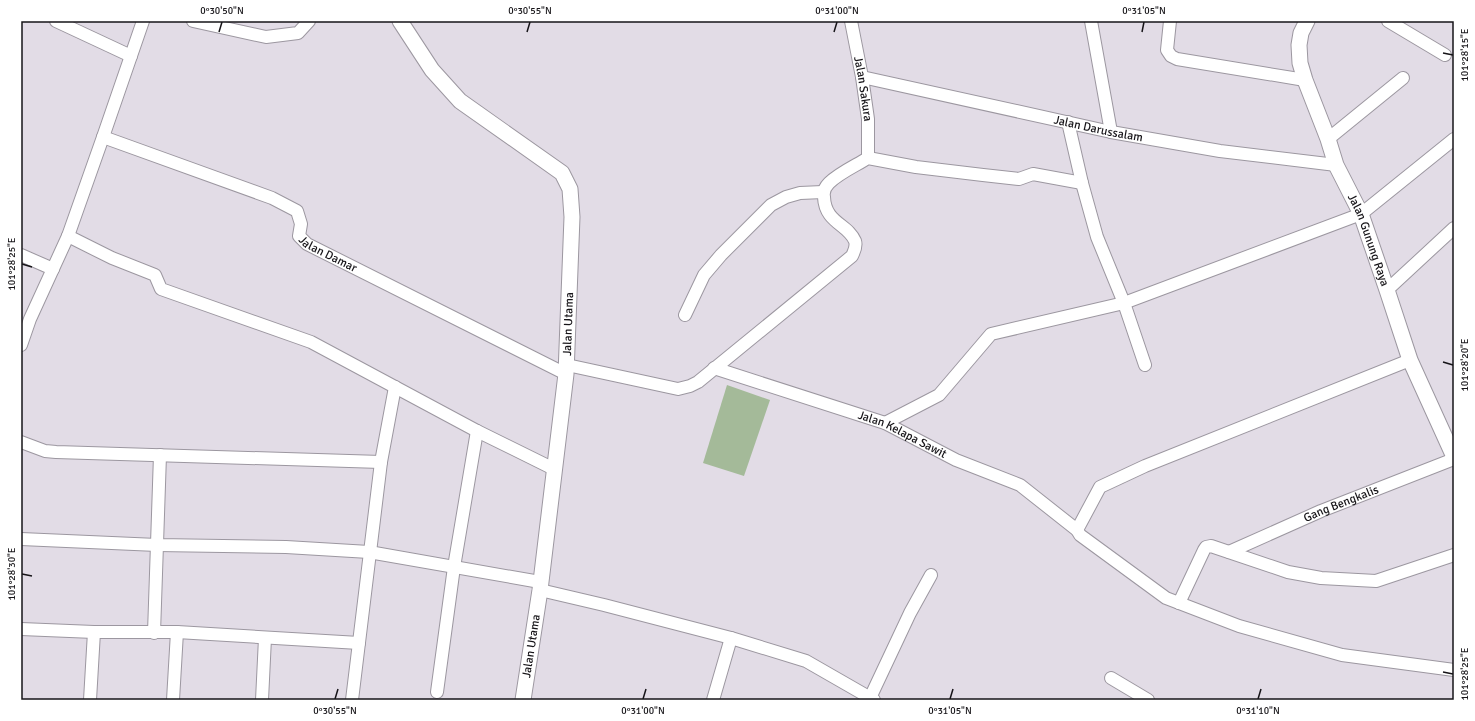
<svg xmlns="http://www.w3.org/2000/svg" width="1475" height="721" font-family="Signika,sans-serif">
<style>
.green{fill:#a4ba99}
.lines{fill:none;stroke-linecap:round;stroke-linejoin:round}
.minor-casing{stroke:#9c97a0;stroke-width:14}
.tertiary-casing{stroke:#9c97a0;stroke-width:17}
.minor{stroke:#fff;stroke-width:12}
.tertiary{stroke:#fff;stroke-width:15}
.ticks{fill:none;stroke:#161418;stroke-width:1.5}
.labels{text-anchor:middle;stroke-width:4;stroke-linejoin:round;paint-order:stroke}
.street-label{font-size:12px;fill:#161418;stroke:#fff}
.neatline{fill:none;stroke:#161418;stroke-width:1.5}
.ticks-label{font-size:10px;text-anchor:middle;fill:#161418}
</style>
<rect width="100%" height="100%" fill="#e2dce6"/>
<path class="green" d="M727,385L770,400L744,476L703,463Z"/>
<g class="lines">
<defs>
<g id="minor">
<path d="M56,21L131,56"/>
<path d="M193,21L266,37L298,33L309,21"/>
<path id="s1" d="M851,21L862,77L868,119V158"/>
<path d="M1091,21L1111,132"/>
<path d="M1170,21L1167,50L1171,56L1177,59L1305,80"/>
<path d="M1388,21L1445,55"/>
<path id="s2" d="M862,77L1111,132L1220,151L1336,165"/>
<path d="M1068,122L1082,183L1097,237L1124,303L1145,365"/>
<path id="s3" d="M103,137L272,198L297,211L301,224L299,236L307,244L566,374"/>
<path d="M1328,139L1403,78"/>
<path d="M68,236L112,258L155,275L161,289L311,342L477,431L554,469"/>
<path d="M21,255L53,269"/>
<path d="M1387,290L1454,228"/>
<path d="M685,315L704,275L721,255L771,205L786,197L800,193L823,192"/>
<path d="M21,345L30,319L68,236L103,137L143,21"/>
<path d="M567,365L678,389L690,386L698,382L852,256C854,251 857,247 855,241C848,224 825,223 824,197C823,192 825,187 829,183C839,173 855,166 868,158L916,167L983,175L1019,179L1033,174L1082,183"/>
<path id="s4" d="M714,368L885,423L956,460L1020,485L1077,530L1080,535L1166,598L1239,626L1342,655L1454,670"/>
<path d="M885,423L939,395L991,334L1124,303L1361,214L1454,139"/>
<path d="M21,442L45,451L56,452L381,462"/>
<path d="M1077,530L1100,487L1145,466L1410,360"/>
<path d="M21,539L157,545L286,547L369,552L540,582"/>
<path id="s5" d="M1229,552L1321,511L1454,459"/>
<path d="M540,590L604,605L731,638L806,661L874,700"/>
<path d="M1179,603L1204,550L1206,547L1211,546L1288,572L1321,578L1376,581L1454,555"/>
<path d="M21,629L94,632H177L359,643"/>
<path d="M154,633L160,455"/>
<path d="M1111,678L1148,700"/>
<path d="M437,692L454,567L477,431"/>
<path d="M870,698L910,613L931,575"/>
<path d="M90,700L94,632"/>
<path d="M173,700L177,632"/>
<path d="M262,700L265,638"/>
<path d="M352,700L381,462L395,387"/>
<path d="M713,700L731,638"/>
</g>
<g id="tertiary">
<path d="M400,21L432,70L460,101L562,173L570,189L572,217L566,374L540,590L523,700"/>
<path id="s6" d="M1307,21L1301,33L1299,45L1300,63L1305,80L1328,139L1336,165L1361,214L1387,290L1410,360L1454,457"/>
</g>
</defs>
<use href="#minor" class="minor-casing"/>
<use href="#tertiary" class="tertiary-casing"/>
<use href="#minor" class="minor"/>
<use href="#tertiary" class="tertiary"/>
</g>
<path class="ticks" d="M219,32L222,22M527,32L530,22M834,32L837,22M1142,32L1144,22M1443,53L1453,55M22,264L32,267M1443,362L1453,365M22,574L32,576M1443,672L1453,674M335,699L338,689M643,699L646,689M950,699L953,689M1258,699L1261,689"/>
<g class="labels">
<g class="street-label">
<text dy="4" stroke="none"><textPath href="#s1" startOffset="69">Jalan Sakura</textPath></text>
<text dy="4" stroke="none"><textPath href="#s2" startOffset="242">Jalan Darussalam</textPath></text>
<text dy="4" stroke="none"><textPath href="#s6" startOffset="234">Jalan Gunung Raya</textPath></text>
<text dy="4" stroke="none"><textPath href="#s3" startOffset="268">Jalan Damar</textPath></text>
<text transform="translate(568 324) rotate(-88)" y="4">Jalan Utama</text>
<text dy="4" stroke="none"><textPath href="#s4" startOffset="200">Jalan Kelapa Sawit</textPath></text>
<text dy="4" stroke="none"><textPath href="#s5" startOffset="122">Gang Bengkalis</textPath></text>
<text transform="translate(531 646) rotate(-81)" y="4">Jalan Utama</text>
</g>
</g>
<rect width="1475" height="721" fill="none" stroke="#ffffff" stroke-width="44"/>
<rect x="22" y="22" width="1431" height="677" class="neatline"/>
<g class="ticks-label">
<text x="222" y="14">0°30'50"N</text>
<text x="530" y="14">0°30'55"N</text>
<text x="837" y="14">0°31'00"N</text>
<text x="1144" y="14">0°31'05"N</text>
<text transform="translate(1464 55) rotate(-90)" y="4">101°28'15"E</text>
<text transform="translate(11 264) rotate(-90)" y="4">101°28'25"E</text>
<text transform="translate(1464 365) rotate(-90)" y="4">101°28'20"E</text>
<text transform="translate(11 574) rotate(-90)" y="4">101°28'30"E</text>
<text transform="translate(1464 674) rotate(-90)" y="4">101°28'25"E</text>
<text x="335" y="714">0°30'55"N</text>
<text x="643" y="714">0°31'00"N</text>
<text x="950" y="714">0°31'05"N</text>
<text x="1258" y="714">0°31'10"N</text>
</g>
</svg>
